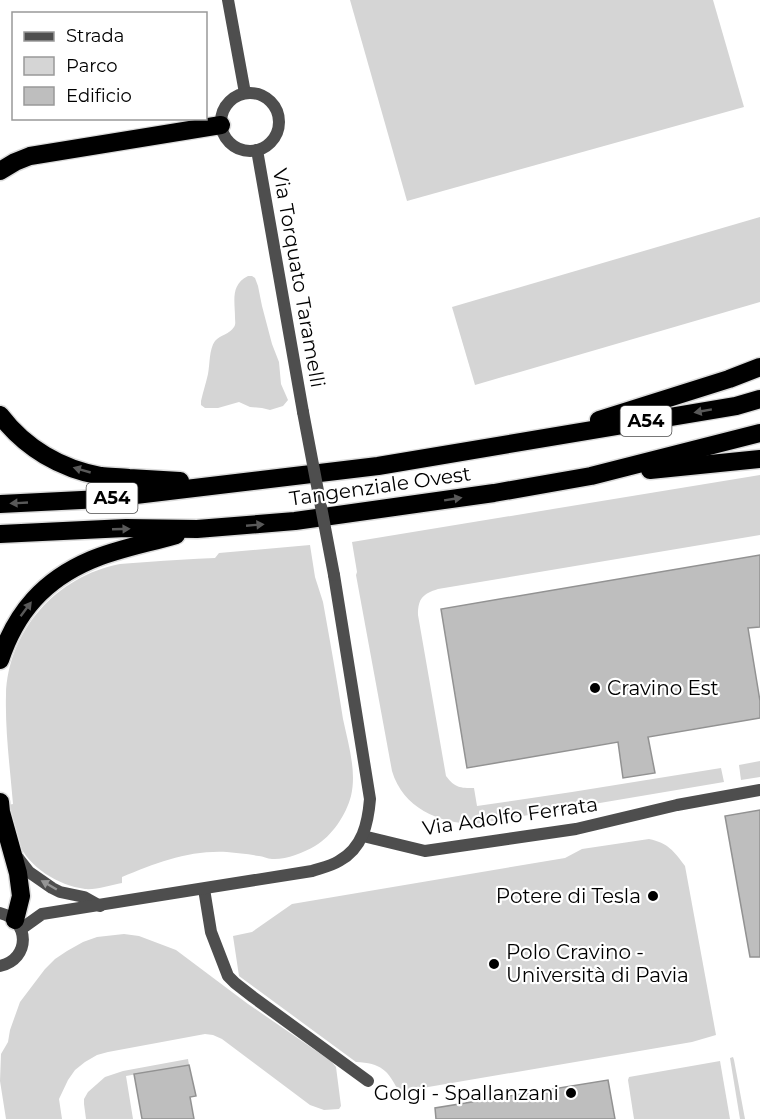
<svg xmlns="http://www.w3.org/2000/svg" width="760" height="1119" font-family="Montserrat,sans-serif">
<style>
.green{fill:#d5d5d5}
.building{fill:#bebebe;stroke:#929292;stroke-width:1.5}
.lines{fill:none;stroke-linecap:round;stroke-linejoin:round}
.highway-casing{stroke:#dbdbdb;stroke-width:21}
.street{stroke:#4e4e4e;stroke-width:12}
.highway{stroke:#000;stroke-width:18}
.street-bridge{stroke:#4e4e4e;stroke-width:12}
.oneway{fill:#595959}
.oneway2{fill:#959595}
.poi-dot{fill:#000;stroke:#fff;stroke-width:2}
.labels{text-anchor:middle;stroke-width:4.5;stroke-linejoin:round;paint-order:stroke}
.shield{fill:#fff;stroke:#4c4c4c;stroke-width:1.5}
.shield-label{font-size:18px;font-weight:bold;fill:#000}
.street-label{font-size:20px;fill:#000;stroke:#fff}
.poi-label{font-size:20px;fill:#000;stroke:#fff;text-anchor:start}
</style>
<rect width="100%" height="100%" fill="#fff"/>
<g class="green">
<path d="M350,0H713L744,107L407,201Z"/>
<path d="M760,217V302L475,385L452,307Z"/>
<path d="M248,276H252L255,278L258,286L262,306L272,344L279,362L281,384L288,400L283,406L270,410L262,408L250,407L239,402L218,408H205L201,405V401C203,392 206,383 208,374C210,364 209,349 215,341C220,335 230,334 234,327C236,324 235,321 235,318C235,301 230,285 248,276Z"/>
<path d="M760,475V535L438,589C423,594 418,598 418,615L446,776C455,788 460,788 474,788L477,806L572,792L721,768L724,782L475,824C438,823 403,808 392,771L356,575L357,572L352,542Z"/>
<path d="M310,545L315,577L323,602C330,641 337,680 343,719C348,743 357,771 351,796C346,815 332,836 315,846C303,853 285,860 272,859C267,859 263,856 259,856C248,854 237,853 227,852C189,850 156,863 122,877V883C111,885 96,890 85,889C58,885 29,868 18,842C13,831 11,817 8,805L13,804C10,768 5,731 6,695C8,630 57,576 120,564C128,563 138,563 147,562C170,560 192,559 215,558L219,553Z"/>
<path d="M760,761V777L741,780L739,765Z"/>
<path d="M649,839C668,843 674,851 685,866L716,1035L692,1042L399,1092C388,1070 381,1063 356,1062L239,976L233,936L252,932L292,904L565,858L582,849Z"/>
<path d="M124,934L139,936L176,950L248,1004L331,1061L336,1067L341,1106L339,1109L324,1110L310,1105L222,1039L213,1035L205,1034L108,1052L97,1055L85,1062L75,1070L68,1080L59,1099L62,1119H6L0,1081L1,1054L8,1042L10,1030L20,1002L45,969L55,959L67,951L83,942L97,937Z"/>
<path d="M733,1057L734,1060L745,1119H740L730,1058Z"/>
<path d="M188,1059L189,1065L126,1076L133,1119H86L84,1104V1099L88,1092L105,1077L123,1071Z"/>
<path d="M720,1061L730,1119H634L628,1080L629,1077Z"/>
</g>
<g class="building">
<path d="M760,555V627L748,628L760,701V718L648,737L655,773L623,778L618,742L467,768L441,609Z"/>
<path d="M760,810V957H750L725,816Z"/>
<path d="M189,1065L196,1096L190,1097L194,1119H142L134,1074Z"/>
<path d="M608,1080L615,1119H436L435,1108Z"/>
</g>
<g class="lines">
<defs>
<g id="highway">
<path d="M0,171L15,162L30,156L221,125"/>
<path d="M0,415C25,448 61,469 101,476C110,477 120,477 129,478C146,479 163,480 180,481"/>
<path d="M599,420L729,379L760,367"/>
<path d="M650,470L760,459"/>
<path d="M0,504L102,499L378,466L736,406L760,399"/>
<path d="M0,534L126,528L197,529L295,521L494,493L591,476L760,433"/>
<path d="M0,660C16,612 44,580 91,560C116,549 149,543 176,535"/>
<path d="M0,802L1,812L18,873L21,896L15,920"/>
</g>
</defs>
<use href="#highway" class="highway-casing"/>
<g class="street">
<path d="M228,0L245,93"/>
<circle cx="250" cy="122" r="29"/>
<path d="M257,150L303,412"/>
<path d="M363,836L425,851L576,829L677,805L760,790"/>
<path d="M18,858L29,872L52,888L60,892L84,897L100,906"/>
<path d="M204,889L211,932L228,976L235,983L253,997L368,1081"/>
<path d="M0,913C30,920 31,959 0,966"/>
<path d="M21,929L42,914L312,871C321,868 331,866 339,861C363,848 368,823 370,799L334,575"/>
</g>
<use href="#highway" class="highway"/>
<path class="street-bridge" d="M303,412L334,575"/>
</g>
<defs><path id="oneway-solid" d="M-6-.8H1V-3.2L6.5 0L1 3.2V.8H-6Z" transform="scale(1.5)"/></defs>
<g class="oneway">
<use href="#oneway-solid" transform="translate(703 411) rotate(170)"/>
<use href="#oneway-solid" transform="translate(82 470) rotate(-164)"/>
<use href="#oneway-solid" transform="translate(453 499) rotate(-9)"/>
<use href="#oneway-solid" transform="translate(19 503) rotate(177)"/>
<use href="#oneway-solid" transform="translate(255 525) rotate(-5)"/>
<use href="#oneway-solid" transform="translate(121 529) rotate(-2)"/>
<use href="#oneway-solid" transform="translate(26 609) rotate(-53)"/>
</g>
<use class="oneway2" href="#oneway-solid" transform="translate(49 885) rotate(-150)"/>
<g class="poi-dot">
<circle cx="595" cy="688" r="6"/>
<circle cx="653" cy="896" r="6"/>
<circle cx="494" cy="964" r="6"/>
<circle cx="571" cy="1093" r="6"/>
</g>
<g class="labels">
<g class="shield">
<rect x="620.5" y="406" width="51" height="30" rx="4.5"/>
<rect x="86.5" y="483" width="51" height="30" rx="4.5"/>
</g>
<g class="shield-label">
<text x="646" y="427">A54</text>
<text x="112" y="504">A54</text>
</g>
<g class="street-label">
<text transform="translate(299 278) rotate(80)" y="7">Via Torquato Taramelli</text>
<text transform="translate(380 486) rotate(-8)" y="7">Tangenziale Ovest</text>
<text transform="translate(510 816) rotate(-8)" y="7">Via Adolfo Ferrata</text>
</g>
<g class="poi-label">
<text x="607" y="695">Cravino Est</text>
<text x="641" y="903" text-anchor="end">Potere di Tesla</text>
<text x="506" y="959">Polo Cravino -<tspan x="506" dy="23">Università di Pavia</tspan></text>
<text x="559" y="1100" text-anchor="end">Golgi - Spallanzani</text>
</g>
</g>
<rect x="12" y="12" width="195" height="108" fill="#ffffff" stroke="#999999" stroke-width="1.5"/>
<rect x="24" y="32" width="30" height="9" fill="#4e4e4e" stroke="#999999" stroke-width="1.5"/>
<text x="66" y="42" font-size="18" fill="#000000">Strada</text>
<rect x="24" y="57" width="30" height="18" fill="#d5d5d5" stroke="#999999" stroke-width="1.5"/>
<text x="66" y="72" font-size="18" fill="#000000">Parco</text>
<rect x="24" y="87" width="30" height="18" fill="#bebebe" stroke="#999999" stroke-width="1.5"/>
<text x="66" y="102" font-size="18" fill="#000000">Edificio</text>
</svg>
